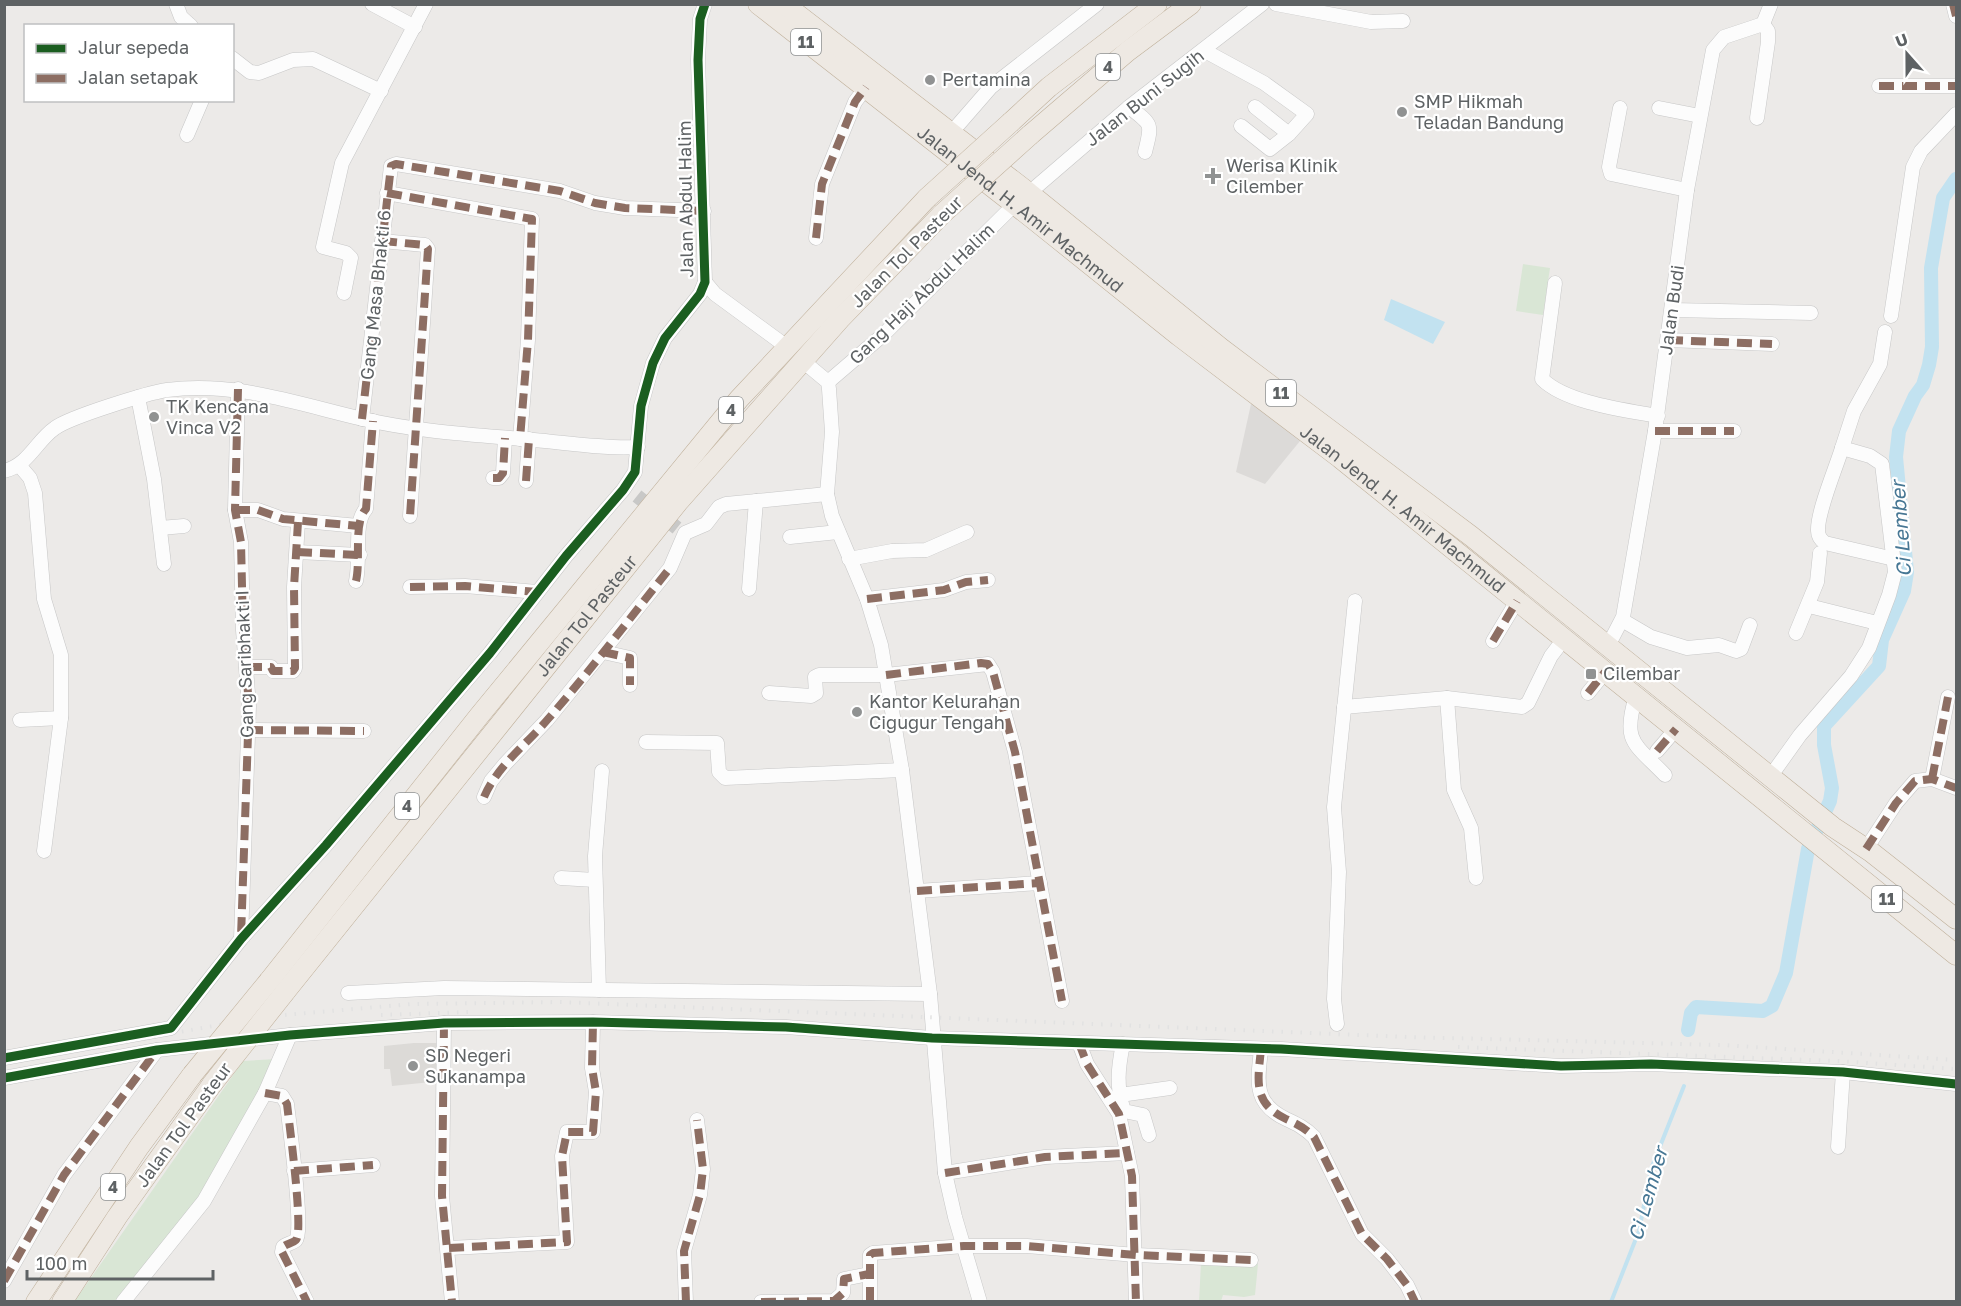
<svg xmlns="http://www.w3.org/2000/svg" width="1961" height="1306" font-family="'Golos Text',sans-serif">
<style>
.industrial{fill:#dcdad8}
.education{fill:#dcdad7}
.green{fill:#d9e6d5}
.water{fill:#c2e2f0}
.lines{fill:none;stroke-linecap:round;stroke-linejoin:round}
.stream{stroke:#c2e2f0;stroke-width:4}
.canal{stroke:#c2e2f0;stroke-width:14}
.minor-tunnel{stroke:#c8c8c7;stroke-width:14;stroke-dasharray:14 7;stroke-linecap:butt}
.minor-casing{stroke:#c7c7c7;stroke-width:15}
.highway-casing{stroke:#bfaf99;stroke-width:21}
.minor{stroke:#fcfcfc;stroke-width:14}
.highway{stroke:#eee9e3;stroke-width:20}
.rail{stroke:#e2e2e2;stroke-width:4;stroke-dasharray:1.5 8;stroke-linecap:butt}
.highway-bridge-casing{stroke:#bfaf99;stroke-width:21;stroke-linecap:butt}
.highway-bridge{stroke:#eee9e3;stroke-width:20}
.quiet{stroke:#8d6e63;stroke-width:8;stroke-dasharray:15 8;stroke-linecap:butt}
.cycleway-casing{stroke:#fff;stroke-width:13}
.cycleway{stroke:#1b5e20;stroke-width:9}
.poi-dot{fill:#909292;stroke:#fff;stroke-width:2}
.labels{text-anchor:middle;stroke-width:4.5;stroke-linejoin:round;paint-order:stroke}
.shield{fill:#fff;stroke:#8e9192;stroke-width:1.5}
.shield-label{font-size:16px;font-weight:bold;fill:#5e6264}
.poi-label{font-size:18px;fill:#5e6264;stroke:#fff;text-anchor:start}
.street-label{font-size:18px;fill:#5e6264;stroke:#fff}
.water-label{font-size:20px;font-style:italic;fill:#477794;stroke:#fff}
</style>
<rect width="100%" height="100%" fill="#eceae8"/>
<path class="industrial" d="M1258,399L1300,441L1265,484L1236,472L1251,404Z"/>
<path class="education" d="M414,1043H441V1081L392,1086L390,1069H384V1046Z"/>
<g class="green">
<path d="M1523,264L1550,268L1543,315L1516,311Z"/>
<path d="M277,1059L258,1101L194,1205L115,1301L74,1302L243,1061Z"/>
<path d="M1247,1260L1258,1264L1255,1295L1244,1297L1223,1295L1221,1301L1199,1302L1201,1263Z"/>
</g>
<path class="water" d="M1391,299L1445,322L1433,344L1384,320Z"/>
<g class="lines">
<path class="stream" d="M1611,1302L1639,1231L1651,1169L1684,1086"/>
<path class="canal" d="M1688,1030L1691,1013L1696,1007L1763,1011L1772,1006L1786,973L1808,849L1830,801L1832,788L1824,745V726L1879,666L1882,640L1904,591L1907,572L1896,457L1899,431L1915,396L1923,385L1929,365L1932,347L1931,268L1943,198L1956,179"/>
<path class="minor-tunnel" d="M637,496L677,528"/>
<defs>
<g id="minor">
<path d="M176,4L181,17L191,26"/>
<path d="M372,4L415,27"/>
<path d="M1276,4L1371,22L1403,21"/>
<path d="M1953,4L1956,16"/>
<path d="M1205,51L1264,83L1307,114L1289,134L1255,107"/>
<path d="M232,58L250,72L259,73L293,60L313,59L381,91"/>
<path d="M1879,86H1956"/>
<path d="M1129,107C1153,125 1152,124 1145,152"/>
<path d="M1620,108L1609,167L1611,174L1687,190"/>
<path d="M1659,108L1700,116"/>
<path d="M1757,118L1768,42V31L1763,24"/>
<path d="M1241,126L1270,149L1289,134"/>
<path d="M951,133L991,87L1097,4"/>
<path d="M187,135L202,100"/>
<path d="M387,193L532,219L528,340L520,439"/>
<path d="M1029,193L1129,107L1262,4"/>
<path d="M816,238L822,184L855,102L866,87"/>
<path d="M382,241L425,245L428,249L410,516"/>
<path d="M705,282L715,294L779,341"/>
<path d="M1555,283L1542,379C1566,403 1625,410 1658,416"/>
<path d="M344,293L351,258L346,253L323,247L342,163L426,4"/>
<path d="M1672,310L1811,313"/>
<path d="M1891,316L1913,167L1921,151L1956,114"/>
<path d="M1668,340L1772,344"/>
<path d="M810,367L828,382L829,389L832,432L827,494L832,516L867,599L881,645L902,770L917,891L930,994L945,1173L955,1217L980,1302"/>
<path d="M828,382L884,334L1015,204"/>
<path d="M238,389L235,510L241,542L243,630L249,706L241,939"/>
<path d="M138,397L154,479L164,564"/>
<path d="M362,419L391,166L396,164L560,191L595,203L625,208L704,211"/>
<path d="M1655,431H1734"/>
<path d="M1842,448C1836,468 1817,512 1818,531C1818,537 1821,540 1825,543L1894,559"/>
<path d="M19,465L30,478L35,493L44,599L61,655V718L44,851"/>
<path d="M4,471C29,465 36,441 55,428C70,417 147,393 167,390C235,381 298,404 363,419C419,432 477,435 534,440C568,443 604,449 638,447"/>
<path d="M493,478H499L503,473L505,438"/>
<path d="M526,481L529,439"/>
<path d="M235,510H258L283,519L358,526"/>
<path d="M160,528L184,526"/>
<path d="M790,537L838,532"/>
<path d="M297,552L360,555"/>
<path d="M849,559L892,551L926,550L967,532"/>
<path d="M356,581C361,560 353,522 366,509L373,421"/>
<path d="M410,587L465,586L537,592"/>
<path d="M749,589L756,501"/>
<path d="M867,599L944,590L966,582L988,580"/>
<path d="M1809,606L1877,623"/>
<path d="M1622,620L1651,637L1687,648L1719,645L1736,651L1741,649L1750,625"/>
<path d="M1796,633L1817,582L1820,553"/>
<path d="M1493,641L1517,601"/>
<path d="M1608,646L1623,617L1655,431L1687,190L1713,50L1724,37L1763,24L1771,4"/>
<path d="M603,652L630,658V685"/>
<path d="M247,667H271L273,671H293L295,668L294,587L298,522"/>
<path d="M769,693L811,696L816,693L815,677L819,675H886L988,664L993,672L1015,752L1062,1001"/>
<path d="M1588,693L1605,672"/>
<path d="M1636,696C1622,742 1634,743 1665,775"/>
<path d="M1447,698L1454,790L1471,828L1476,878"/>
<path d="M1344,707L1447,698L1522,707L1528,703L1551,656L1564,639"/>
<path d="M20,720L61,718"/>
<path d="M248,730L364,731"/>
<path d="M646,742L717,743L719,772L725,778L902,770"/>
<path d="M1657,751L1676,729"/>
<path d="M1770,777L1800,735L1851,676L1869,648L1889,595L1895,572L1882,464L1870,456L1842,448L1854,411L1880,364L1885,332"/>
<path d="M1932,779L1948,697"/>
<path d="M484,797L491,781L505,764L547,720L670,568L685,533L706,524L719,507L726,504L827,494"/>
<path d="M1866,849L1896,803L1915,781L1932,779L1956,788"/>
<path d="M561,878L595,880"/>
<path d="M917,891L1040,883"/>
<path d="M599,990L595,856L602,771"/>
<path d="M348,993L444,988L930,994"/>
<path d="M444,1023L442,1196L452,1302"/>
<path d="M1337,1024L1334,999L1339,872L1334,807L1355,601"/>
<path d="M1079,1043L1087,1064L1119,1114L1132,1176L1136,1302"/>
<path d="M1123,1044C1118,1068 1116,1087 1124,1111L1143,1115L1149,1135"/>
<path d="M1261,1049C1258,1080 1252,1103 1286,1119C1297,1124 1305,1128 1314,1137L1362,1234L1387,1259L1407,1285L1415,1302"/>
<path d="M4,1058L171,1028L241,939L326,845L490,653L566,556L623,490L635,472L641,406L653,363L665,338L700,294L705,282L698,60L700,19L705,4"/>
<path d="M4,1078L157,1050L290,1035L444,1023L593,1022L786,1027L932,1038L1281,1049L1561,1066L1651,1064L1843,1072L1956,1084"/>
<path d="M265,1093L282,1096L287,1104C289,1122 304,1232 296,1240C293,1243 286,1244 283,1247L282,1252L307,1302"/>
<path d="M1120,1095L1170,1088"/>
<path d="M1838,1147L1843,1072"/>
<path d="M294,1171L373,1165"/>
<path d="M945,1173L1045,1157L1127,1153"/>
<path d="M449,1248L567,1242L562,1156L567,1132H593L596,1092L592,1068L593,1022"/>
<path d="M4,1281L64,1175L157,1050"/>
<path d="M123,1302L204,1201L265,1093L290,1035"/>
<path d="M686,1302L684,1251L700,1195L703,1169L697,1120"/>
<path d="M761,1302L834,1301L843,1293L844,1279L869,1274"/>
<path d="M870,1302V1255L873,1253L964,1246H1027L1136,1255L1251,1260"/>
</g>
<g id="highway">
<path id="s1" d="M758,4L1032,218L1179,336L1340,458L1956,955"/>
<path d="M784,4L1029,193L1222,349L1471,536L1833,827L1871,852L1956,919"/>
<path d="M1011,122L1049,87L1157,4"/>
<path d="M1030,135L1128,51L1191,4"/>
<path d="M269,981L479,716L739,399L927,198"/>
<path id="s2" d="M285,992L679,501L840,319L942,214"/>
<path d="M36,1302L139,1147L192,1075"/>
<path d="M62,1302L117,1217L213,1083"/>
</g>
</defs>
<use href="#minor" class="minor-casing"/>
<use href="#highway" class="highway-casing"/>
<use href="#minor" class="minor"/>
<use href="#highway" class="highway"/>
<g class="rail">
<path d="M381,1015L468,1012"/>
<path d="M1458,1047L1838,1061L1956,1069"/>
<path d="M4,1062L272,1016L412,1004L560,1002L1408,1037L1723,1045L1956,1060"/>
</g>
<defs>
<g id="highway-bridge">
<path d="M927,198L1011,122"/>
<path d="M942,214L1030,135"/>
<path d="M192,1075L269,981"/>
<path d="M213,1083L285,992"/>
</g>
</defs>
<use href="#highway-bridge" class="highway-bridge-casing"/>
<use href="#highway-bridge" class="highway-bridge"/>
<g class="quiet">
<path d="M1953,4L1956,16"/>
<path d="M1879,86H1956"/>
<path d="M387,193L532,219L528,340L520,439"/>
<path d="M816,238L822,184L855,102L866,87"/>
<path d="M382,241L425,245L428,249L410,516"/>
<path d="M1668,340L1772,344"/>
<path d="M238,389L235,510L241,542L243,630L249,706L241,937"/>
<path d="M362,419L391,166L396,164L560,191L595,203L625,208L704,211"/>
<path d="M1655,431H1734"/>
<path d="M493,478H499L503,473L505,438"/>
<path d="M526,481L529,439"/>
<path d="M235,510H258L283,519L358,526"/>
<path d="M297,552L360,555"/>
<path d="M356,581C361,560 353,522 366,509L373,421"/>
<path d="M410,587L465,586L537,592"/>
<path d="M867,599L944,590L966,582L988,580"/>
<path d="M1493,641L1517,601"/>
<path d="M603,652L630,658V685"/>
<path d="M247,667H271L273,671H293L295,668L294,587L298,522"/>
<path d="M886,675L981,663L988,664L993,672L1015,752L1062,1001"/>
<path d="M1588,693L1605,672"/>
<path d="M248,730L364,731"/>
<path d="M1657,751L1676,729"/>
<path d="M1932,779L1948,697"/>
<path d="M484,797C498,765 526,745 548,719C591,670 630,618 670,568"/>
<path d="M1866,849L1896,803L1915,781L1932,779L1956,788"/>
<path d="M917,891L1040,883"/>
<path d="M444,1023L442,1196L452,1302"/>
<path d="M1079,1043L1087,1064L1119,1114L1132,1176L1136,1302"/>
<path d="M1261,1049C1258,1080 1252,1103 1286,1119C1297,1124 1305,1128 1314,1137L1362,1234L1387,1259L1407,1285L1415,1302"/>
<path d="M265,1093L282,1096L287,1104C289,1122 304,1232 296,1240C293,1243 286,1244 283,1247L282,1252L307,1302"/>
<path d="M294,1171L373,1165"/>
<path d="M945,1173L1045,1157L1127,1153"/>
<path d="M449,1248L567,1242L562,1156L567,1132H593L596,1092L592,1068L593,1022"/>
<path d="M4,1281L64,1175L157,1050"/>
<path d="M686,1302L684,1251L700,1195L703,1169L697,1120"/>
<path d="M761,1302L834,1301L843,1293L844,1279L869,1274"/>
<path d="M870,1302V1255L873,1253L964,1246H1027L1136,1255L1251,1260"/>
</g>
<defs>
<g id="cycleway">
<path d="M4,1058L171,1028L241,939L326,845L490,653L566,556L623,490L635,472L641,406L653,363L665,338L700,294L705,282L698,60L700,19L705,4"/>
<path d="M4,1078L157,1050L290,1035L444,1023L593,1022L786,1027L932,1038L1281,1049L1561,1066L1651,1064L1843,1072L1956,1084"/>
</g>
</defs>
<use href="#cycleway" class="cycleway-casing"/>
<use href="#cycleway" class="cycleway"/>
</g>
<g class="poi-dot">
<circle cx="930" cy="80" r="6"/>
<circle cx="1402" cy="112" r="6"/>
<path d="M1210 167h6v6h6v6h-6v6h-6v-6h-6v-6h6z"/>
<circle cx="154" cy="417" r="6"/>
<rect x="1585" y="668" width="12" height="12" rx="3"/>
<circle cx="857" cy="712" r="6"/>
<circle cx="413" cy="1066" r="6"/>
</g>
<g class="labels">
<g class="shield">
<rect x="791" y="29" width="30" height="26" rx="4.5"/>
<rect x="1096" y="54" width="24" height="26" rx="4.5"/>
<rect x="1266" y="380" width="30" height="26" rx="4.5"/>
<rect x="719" y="397" width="24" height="26" rx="4.5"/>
<rect x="395" y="793" width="24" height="26" rx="4.5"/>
<rect x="1872" y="886" width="30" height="26" rx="4.5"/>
<rect x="101" y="1174" width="24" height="26" rx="4.5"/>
</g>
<g class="shield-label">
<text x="806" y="48">11</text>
<text x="1108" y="73">4</text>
<text x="1281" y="399">11</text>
<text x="731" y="416">4</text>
<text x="407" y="812">4</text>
<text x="1887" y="905">11</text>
<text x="113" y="1193">4</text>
</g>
<g class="poi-label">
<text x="942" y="86">Pertamina</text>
<text x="1414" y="108">SMP Hikmah<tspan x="1414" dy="21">Teladan Bandung</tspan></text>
<text x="1226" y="172">Werisa Klinik<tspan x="1226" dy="21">Cilember</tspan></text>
<text x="166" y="413">TK Kencana<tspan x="166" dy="21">Vinca V2</tspan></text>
<text x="1603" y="680">Cilembar</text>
<text x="869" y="708">Kantor Kelurahan<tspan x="869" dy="21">Cigugur Tengah</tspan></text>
<text x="425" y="1062">SD Negeri<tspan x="425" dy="21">Sukanampa</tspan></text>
</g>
<g class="street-label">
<text transform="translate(1145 98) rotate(-38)" y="6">Jalan Buni Sugih</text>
<text transform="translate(686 199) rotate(-91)" y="6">Jalan Abdul Halim</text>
<text dy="6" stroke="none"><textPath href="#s1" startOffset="333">Jalan Jend. H. Amir Machmud</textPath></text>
<text transform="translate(907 252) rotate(-45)" y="6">Jalan Tol Pasteur</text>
<text transform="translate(922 294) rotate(-44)" y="6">Gang Haji Abdul Halim</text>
<text transform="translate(376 295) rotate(-84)" y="6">Gang Masa Bhakti 6</text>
<text transform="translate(1672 310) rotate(-82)" y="6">Jalan Budi</text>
<text dy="6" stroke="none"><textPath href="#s1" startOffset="819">Jalan Jend. H. Amir Machmud</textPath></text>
<text dy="6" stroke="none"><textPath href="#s2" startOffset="482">Jalan Tol Pasteur</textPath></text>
<text transform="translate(245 664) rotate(-92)" y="6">Gang Saribhakti I</text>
<text transform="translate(184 1125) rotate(-54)" y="6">Jalan Tol Pasteur</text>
</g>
<g class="water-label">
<text transform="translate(1901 529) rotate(-94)" y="7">Ci Lember</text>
<text transform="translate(1648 1194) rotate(-74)" y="7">Ci Lember</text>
</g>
</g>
<rect width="1961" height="1306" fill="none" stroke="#5e6264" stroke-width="12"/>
<rect x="24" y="24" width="210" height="78" fill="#ffffff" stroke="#bfc0c1" stroke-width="1.5"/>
<rect x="36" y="44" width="30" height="9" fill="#1b5e20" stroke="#bfc0c1" stroke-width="1.5"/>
<text x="78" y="54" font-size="18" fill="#5e6264">Jalur sepeda</text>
<rect x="36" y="74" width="30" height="9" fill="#8d6e63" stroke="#bfc0c1" stroke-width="1.5"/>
<text x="78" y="84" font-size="18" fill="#5e6264">Jalan setapak</text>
<g transform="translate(1907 54) rotate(339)" stroke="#ffffff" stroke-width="4.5" paint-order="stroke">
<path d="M0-4.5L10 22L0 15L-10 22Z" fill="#5e6264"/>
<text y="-9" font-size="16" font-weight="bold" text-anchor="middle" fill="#5e6264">U</text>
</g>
<path d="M27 1270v9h186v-9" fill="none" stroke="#5e6264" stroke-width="3"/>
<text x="36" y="1270" font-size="18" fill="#5e6264" stroke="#ffffff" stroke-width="4.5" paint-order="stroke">100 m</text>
</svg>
